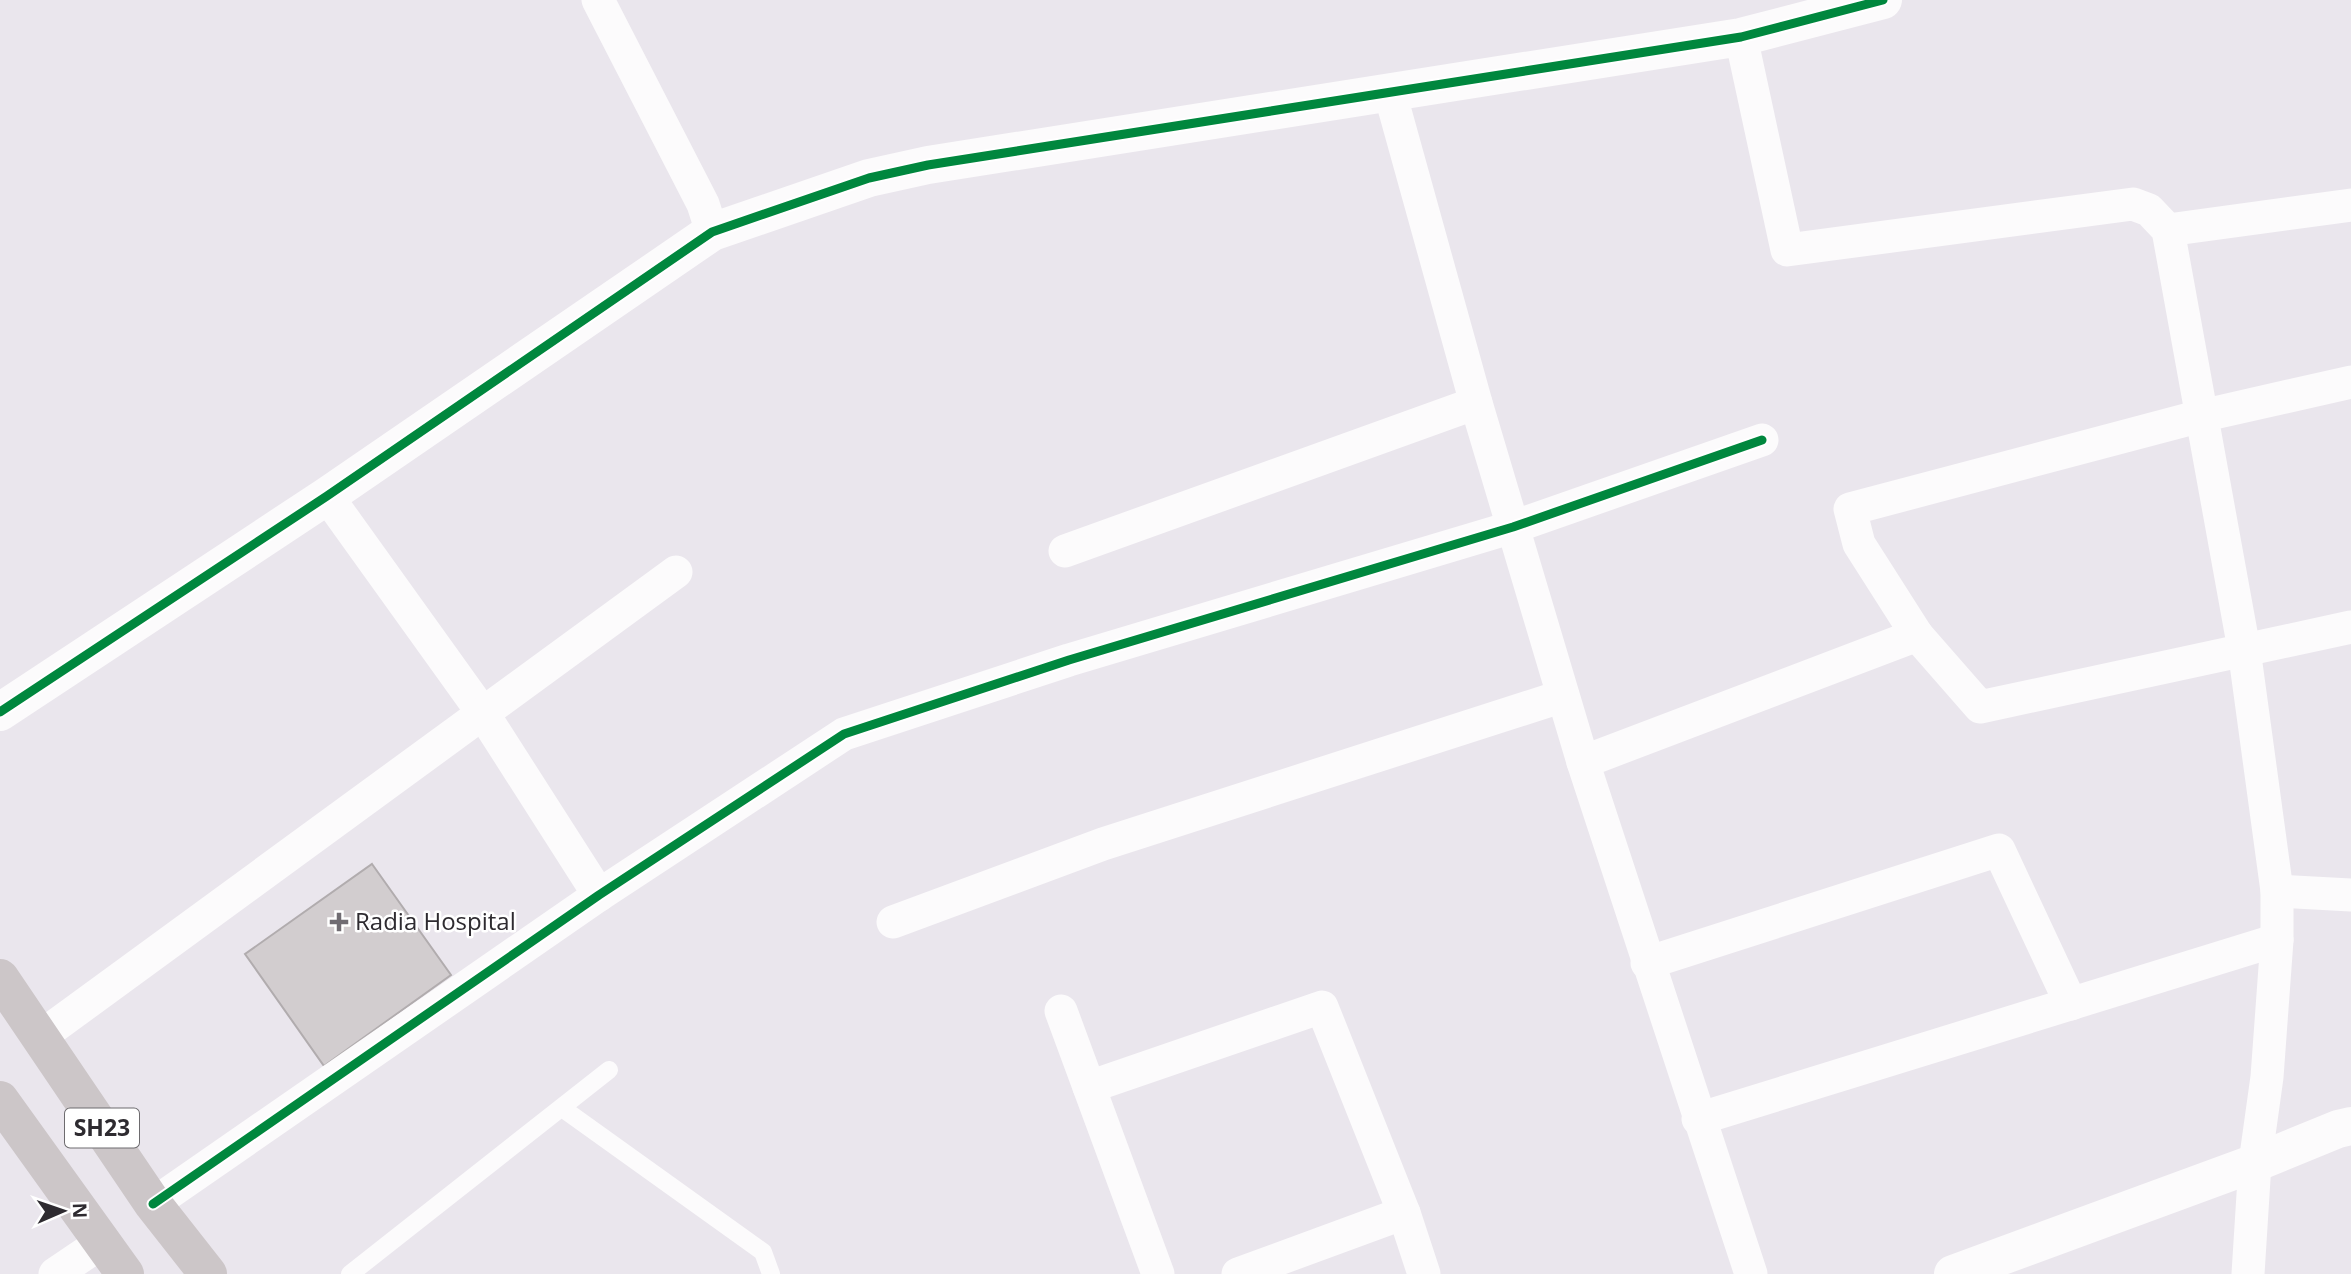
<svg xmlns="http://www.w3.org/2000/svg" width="2351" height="1274" font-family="'Open Sans',sans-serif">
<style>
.building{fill:#d2cdcf;stroke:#b1acae;stroke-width:2}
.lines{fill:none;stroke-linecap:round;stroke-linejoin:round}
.service{stroke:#fcfbfc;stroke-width:18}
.minor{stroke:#fcfbfc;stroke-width:33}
.tertiary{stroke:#fcfbfc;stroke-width:38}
.primary{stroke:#ccc6c8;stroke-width:38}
.cycleway-casing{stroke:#fff;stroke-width:13}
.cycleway{stroke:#00873e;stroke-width:9}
.poi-dot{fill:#706c72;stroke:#fff;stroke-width:2.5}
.labels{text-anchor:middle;stroke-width:5;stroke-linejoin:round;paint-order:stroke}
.shield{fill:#fff;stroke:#6d6b6e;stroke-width:2}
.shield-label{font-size:23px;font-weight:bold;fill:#2e2b30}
.poi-label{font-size:24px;fill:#2e2b30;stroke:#fff;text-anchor:start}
</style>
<rect width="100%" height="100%" fill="#eae6ed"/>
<path class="building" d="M372,864L451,975L324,1066L245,954Z"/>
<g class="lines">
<g class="service">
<path d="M562,1108L763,1252L771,1274"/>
<path d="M350,1274L609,1070"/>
</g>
<g class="minor">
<path d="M598,0L703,204L712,232"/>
<path d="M1741,37L1787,250L2133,204L2149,210L2168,230L2244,649L2277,891V940L2267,1077L2255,1163L2248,1274"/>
<path d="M1390,93L1476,403L1583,762"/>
<path d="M2168,230L2351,205"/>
<path d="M327,496L482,712L599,895"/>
<path d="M1065,551L1476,403"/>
<path d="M1917,635L1859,544L1850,509L2201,416L2351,382"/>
<path d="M2277,891L2351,895"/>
<path d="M893,922L1103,844L1563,696"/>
<path d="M1647,963L1999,850L2071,1004"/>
<path d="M1061,1011L1158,1274"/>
<path d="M40,1037L676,572"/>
<path d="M1089,1087L1322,1007L1404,1213L1424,1274"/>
<path d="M1698,1119L2277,940"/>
<path d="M153,1204L599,895L844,734L1069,660L1513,527L1762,440"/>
<path d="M55,1274L101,1243"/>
<path d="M1238,1274L1404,1213"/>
<path d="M1751,1274L1583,762L1917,635L1980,707L2351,627"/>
</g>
<g class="tertiary">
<path d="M0,712L327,496L712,232L869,178L928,165L1741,37L1883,0"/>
<path d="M1953,1274L2255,1163L2338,1129L2351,1126"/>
</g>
<g class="primary">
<path d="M0,978L153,1204L208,1274"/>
<path d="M0,1100L125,1274"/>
</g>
<defs>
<g id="cycleway">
<path d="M0,712L327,496L712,232L869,178L928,165L1741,37L1883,0"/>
<path d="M153,1204L599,895L844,734L1069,660L1513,527L1762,440"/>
</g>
</defs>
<use href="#cycleway" class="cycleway-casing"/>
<use href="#cycleway" class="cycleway"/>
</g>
<path class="poi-dot" d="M335.5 911.5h7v7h7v7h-7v7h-7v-7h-7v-7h7z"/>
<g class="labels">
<rect class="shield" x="65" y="1108.5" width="74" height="39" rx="5"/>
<g class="shield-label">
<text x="102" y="1136">SH23</text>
</g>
<g class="poi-label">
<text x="355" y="930">Radia Hospital</text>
</g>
</g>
<g transform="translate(63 1211) rotate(88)" stroke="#ffffff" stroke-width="5" paint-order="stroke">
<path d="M0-5L12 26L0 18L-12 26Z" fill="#2e2b30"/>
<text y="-10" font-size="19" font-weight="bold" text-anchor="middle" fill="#2e2b30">N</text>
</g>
</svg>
